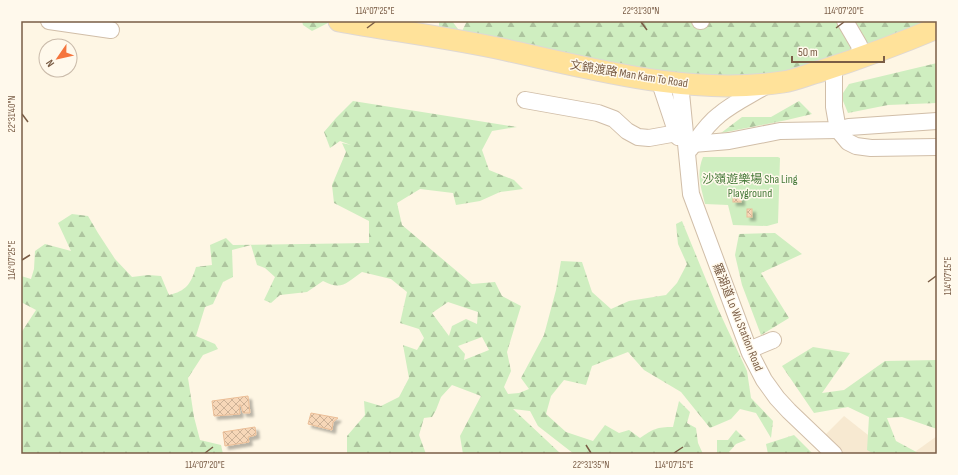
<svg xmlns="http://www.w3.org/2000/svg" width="958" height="475" font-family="'Sofia Sans Condensed','Noto Sans SC',sans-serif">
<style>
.residential{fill:#f7e9d1}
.forest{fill:url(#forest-firs);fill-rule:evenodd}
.park{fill:#cfeec0}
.building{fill:url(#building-cross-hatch);stroke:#ebbe97;filter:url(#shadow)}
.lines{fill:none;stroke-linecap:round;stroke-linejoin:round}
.minor-casing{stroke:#d1bea8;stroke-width:18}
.major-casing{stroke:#dfd8d3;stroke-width:23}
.minor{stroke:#fff;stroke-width:16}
.major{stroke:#ffe29a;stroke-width:21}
.ticks{fill:none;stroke:#7a5d46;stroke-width:1.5}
.labels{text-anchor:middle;stroke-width:3;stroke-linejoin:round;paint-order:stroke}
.street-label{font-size:12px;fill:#7a5d46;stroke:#fff9ec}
.park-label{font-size:12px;fill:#487b3b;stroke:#fff9ec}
.neatline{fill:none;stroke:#7a5d46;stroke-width:1.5}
.ticks-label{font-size:10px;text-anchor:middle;fill:#7a5d46}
</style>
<defs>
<pattern id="forest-firs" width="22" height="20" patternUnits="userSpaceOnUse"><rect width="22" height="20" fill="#cfeec0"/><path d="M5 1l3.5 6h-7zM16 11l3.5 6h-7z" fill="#adc49e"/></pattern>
<pattern id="building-cross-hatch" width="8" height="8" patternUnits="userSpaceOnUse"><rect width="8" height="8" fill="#f7d7b8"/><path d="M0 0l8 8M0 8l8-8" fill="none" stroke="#cdb297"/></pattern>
<filter id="shadow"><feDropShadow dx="3.5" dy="3.5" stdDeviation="1" flood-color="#0004"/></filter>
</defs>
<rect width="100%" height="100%" fill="#fef6e4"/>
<g class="residential">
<path d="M844,416L892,454H843L824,436Z"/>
<path d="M937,436V454H912Z"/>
</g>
<g class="forest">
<path d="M302,21H332L312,31L303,25Z"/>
<path d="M439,21H452L461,33L467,21H923L872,54L736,85L439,37Z"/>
<path d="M937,63V103L888,105L848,113L841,96L849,84Z"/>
<path d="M353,101L517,127L492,131L482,150L489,170L514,180L523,189L500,192L480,201L456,205L453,193L420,189L397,203L402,225L472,284L495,282L502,296L521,306L507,352L511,371L504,387L508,394L519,393L529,389L521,378L544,335L556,290L561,261L582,262L592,292L611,309L629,301L666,295L677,283L687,264L678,244L676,224L682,221L718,309L747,371L751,398L773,421L771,438L756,413L740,409L731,419L710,428L681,392L644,370L628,352L592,366L586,385L564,380L551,396L546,414L566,432L593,441L605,425L619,433L629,430L640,438C653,429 657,427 673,427L679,401L690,412L687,423L696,428L698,443L703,454H574L538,426L530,411L513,409L561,454H463L460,436L481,396L452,385L441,397L436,410L432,417L424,418L419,435L426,454H347V436L365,415L364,401L381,406L399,397L409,378L403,345L417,350L424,338L419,329L400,323L407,292L391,279L362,272C346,283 342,291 323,281L307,292L280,295L271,303L264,300L275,277L265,268L257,265L251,245L232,250L233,277L223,282L213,304L205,307L196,336L215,344L218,349L203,355L188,378L194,417L200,440L221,445L223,454H21V333L36,310L21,302V276L31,279L34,269L35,251L45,244L71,251L58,223L72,214L88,216L98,233L115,259L132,277L148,275L161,276L169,295C186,291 191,284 196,267L212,265L210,245L226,238L233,245L369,243V221L334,203L332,185L346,152L342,143L351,145L340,141L330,148L324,132L336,118ZM448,302L478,312L477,324L466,319L452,326L449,336L432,313ZM482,337L489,350L464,360L465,354L458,346Z"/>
<path d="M799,101L812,114L787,120L721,133L742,117H771Z"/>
<path d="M775,233L802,254L761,273L789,318L761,335L742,285L735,255L739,234Z"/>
<path d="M813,347L850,353L822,393L844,390L885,361L937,360V429L902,417L887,418L896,441L920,454H874L867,450L869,417L848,407L814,413L782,366Z"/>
<path d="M736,430L746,440L736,444L729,452L731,454H716L717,452V440H728Z"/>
<path d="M794,435L813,454H768L766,444Z"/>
</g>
<path class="park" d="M703,157H778L780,158L778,223L767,226L733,225L728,205L705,204C701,187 696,174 703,157Z"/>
<g class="building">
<rect x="733" y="197" width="8" height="5"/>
<rect x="747" y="209" width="5" height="8"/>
<path d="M248,396L250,413H243L241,405H239L240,414L214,416L212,401Z"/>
<path d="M311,413L338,418L333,422L332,430L308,424Z"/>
<path d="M255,427L256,435L248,437L249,442L225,446L223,432Z"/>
</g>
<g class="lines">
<defs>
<g id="minor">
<path d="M49,21L111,30"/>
<path d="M700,21H701"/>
<path d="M845,21L859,45L861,58"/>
<path d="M834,67V107L838,130L848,142L856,146L871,148L937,147"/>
<path d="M659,80L678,137"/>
<path d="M680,83L691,194L750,353L764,380L777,398L789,411L834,454"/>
<path d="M525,100L598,113L614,119L627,131L638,137L649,138L677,133"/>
<path d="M693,144L729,141L780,131L838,130L849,127L937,121"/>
<path d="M690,149C699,137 707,124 719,115C733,103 751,95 767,85"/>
<path d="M749,350L773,340"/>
</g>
<path id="major" d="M339,21C395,31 451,38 506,50C597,70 690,96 783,82C796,80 809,74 821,71C861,58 899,44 937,28"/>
</defs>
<use href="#minor" class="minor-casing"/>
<use href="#major" class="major-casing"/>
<use href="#minor" class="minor"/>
<use href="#major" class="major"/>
</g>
<path class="ticks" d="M641,22L647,30M367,28L375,22M836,28L844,22M22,114L28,122M22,260L30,255M928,282L936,276M586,445L591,453M205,453L213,447M674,453L683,447"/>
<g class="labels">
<g class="street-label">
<text transform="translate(629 74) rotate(9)" y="4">文錦渡路 Man Kam To Road</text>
<text transform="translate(738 317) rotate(68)" y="4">羅湖道 Lo Wu Station Road</text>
</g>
<g class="park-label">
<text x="750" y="183">沙嶺遊樂場 Sha Ling<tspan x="750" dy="14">Playground</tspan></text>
</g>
</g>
<rect width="958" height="475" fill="none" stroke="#fff9ec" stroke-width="44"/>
<g transform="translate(58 58) rotate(236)"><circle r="19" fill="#fff9ec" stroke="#cabbaa"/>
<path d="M0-3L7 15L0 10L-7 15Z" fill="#f5753d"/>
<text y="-6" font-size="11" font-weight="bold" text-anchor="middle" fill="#7a5d46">N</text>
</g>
<path d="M792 56v6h92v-6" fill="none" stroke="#7a5d46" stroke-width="2"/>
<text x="798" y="56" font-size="12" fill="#7a5d46" stroke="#fff9ec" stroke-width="3" paint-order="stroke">50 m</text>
<rect x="22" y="22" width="914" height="431" class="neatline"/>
<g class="ticks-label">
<text x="375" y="14">114°07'25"E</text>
<text x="641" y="14">22°31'30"N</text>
<text x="844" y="14">114°07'20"E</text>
<text transform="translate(11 114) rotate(-90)" y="4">22°31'40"N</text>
<text transform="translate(11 260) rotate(-90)" y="4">114°07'25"E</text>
<text transform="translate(947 276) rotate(-90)" y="4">114°07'15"E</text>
<text x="205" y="468">114°07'20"E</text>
<text x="591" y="468">22°31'35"N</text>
<text x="674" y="468">114°07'15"E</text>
</g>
</svg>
